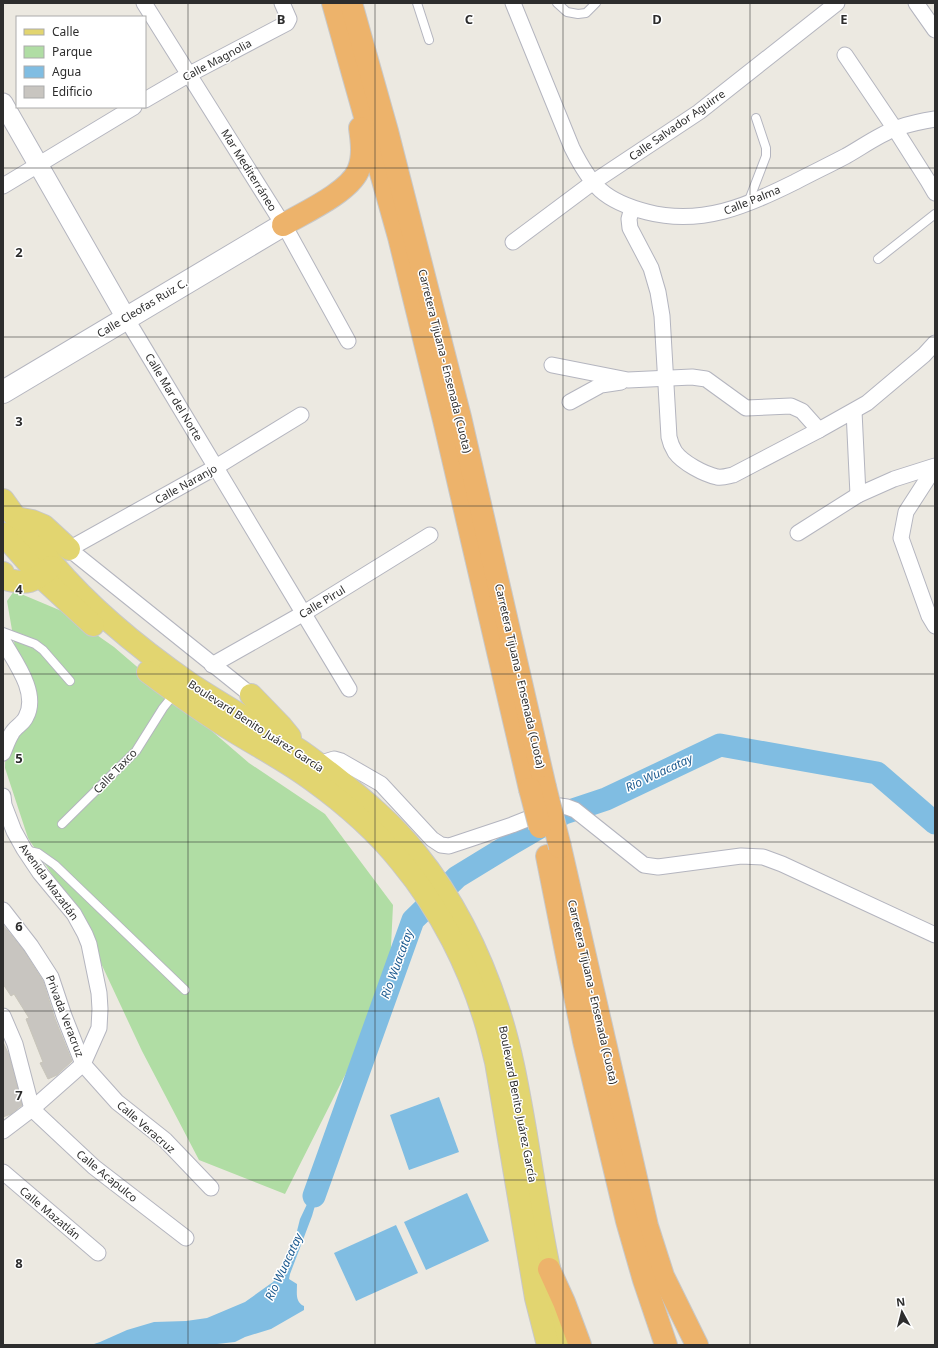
<svg xmlns="http://www.w3.org/2000/svg" width="938" height="1348" font-family="'Noto Sans',sans-serif">
<style>
.green{fill:#b0dda4}
.water{fill:#80bde2}
.lines{fill:none;stroke-linecap:round;stroke-linejoin:round}
.river{stroke:#80bde2;stroke-width:23}
.building{fill:#c8c5c0;stroke:#c8c5ba}
.service-casing{stroke:#b4b5bf;stroke-width:10}
.minor-casing{stroke:#b4b5bf;stroke-width:17}
.tertiary-casing{stroke:#b4b5bf;stroke-width:21}
.secondary-casing{stroke:#b4b5bf;stroke-width:24}
.primary-casing{stroke:#c8c8c8;stroke-width:24}
.motorway-casing{stroke:#c8c8c8;stroke-width:24}
.service{stroke:#fff;stroke-width:8}
.minor{stroke:#fff;stroke-width:15}
.tertiary{stroke:#fff;stroke-width:19}
.secondary{stroke:#fff;stroke-width:22}
.primary{stroke:#e2d570;stroke-width:22}
.motorway{stroke:#edb36b;stroke-width:22}
.motorway-bridge-casing{stroke:#c8c8c8;stroke-width:24;stroke-linecap:butt}
.motorway-bridge{stroke:#edb36b;stroke-width:22}
.grid{fill:none;stroke:#2d2d2d;stroke-width:1;stroke-opacity:0.55}
.labels{text-anchor:middle;stroke-width:3;stroke-linejoin:round;paint-order:stroke}
.street-label{font-size:11px;fill:#2d2d2d;stroke:#fff}
.water-label{font-size:12px;font-style:italic;fill:#1d5b90;stroke:#fff}
.grid-label{font-size:13px;text-anchor:middle;font-weight:bold;fill:#2d2d2d;stroke:#fff;stroke-width:3;stroke-linejoin:round;paint-order:stroke}
</style>
<rect width="100%" height="100%" fill="#ece9e1"/>
<path class="green" d="M14,591L64,612L114,647L249,763L325,814L393,905L389,988L285,1194L199,1160L142,1051L78,914L28,838L5,768L6,735L27,717L7,601Z"/>
<g class="water">
<path d="M439,1097L459,1152L409,1170L390,1115Z"/>
<path d="M325,1166V1171L312,1216L290,1274L289,1279L297,1284C297,1293 295,1302 304,1306V1310L271,1329L245,1337L235,1342L208,1345H91L100,1342L127,1330L154,1322L186,1321L207,1318L245,1302L273,1282L285,1266L287,1255L296,1235L300,1219Z"/>
<path d="M467,1193L489,1241L426,1270L404,1222Z"/>
<path d="M396,1225L418,1273L356,1301L334,1253Z"/>
</g>
<g class="lines">
<path class="river" d="M314,1196L413,920L457,877L511,844L564,813L606,799L720,745L877,773L935,823"/>
</g>
<g class="building">
<path d="M3,925L24,951L43,981L55,1019L72,1061L57,1075L48,1079L40,1063L43,1062L26,1019L29,1018L14,994L11,996L3,984Z"/>
<path d="M3,1042L9,1055L22,1105L11,1114L3,1117Z"/>
</g>
<g class="lines">
<defs>
<g id="service">
<path d="M417,3L429,40"/>
<path d="M557,3L567,12L578,14L586,13L596,3"/>
<path d="M748,203L766,156V148L756,118"/>
<path d="M878,259L935,214"/>
<path d="M3,632L35,644L43,650L70,681"/>
<path d="M62,824L136,751L163,708L175,693"/>
<path d="M25,850L38,853L55,865L185,990"/>
</g>
<g id="minor">
<path d="M144,3L289,234L348,341"/>
<path d="M513,3L572,148C591,186 604,201 647,212C701,226 747,206 795,182C812,173 829,165 846,156C862,147 880,134 897,128C909,124 922,121 935,119"/>
<path d="M916,3L935,30"/>
<path d="M845,55L895,129L928,181L935,193"/>
<path d="M145,100L188,75L287,23L289,19L282,3"/>
<path d="M3,186L134,107"/>
<path d="M632,208L629,219L630,228L651,268L658,292L662,316L669,437C670,442 672,447 675,452C683,463 704,474 717,477C723,478 728,476 733,475L819,430"/>
<path d="M513,242L592,183L699,112L837,3"/>
<path d="M126,318L349,689"/>
<path d="M552,365L628,380L692,377L706,379L746,408L791,406L802,411L819,430L867,403L924,355L935,343"/>
<path d="M570,402L601,385L621,382"/>
<path d="M854,411L858,495"/>
<path d="M935,467L906,512L901,538L929,616L935,626"/>
<path d="M798,533L858,495L894,479L935,466"/>
<path d="M3,641C15,662 39,693 26,717C23,724 15,727 12,733C8,739 6,746 3,753"/>
<path d="M212,665L304,613L430,535"/>
<path d="M251,695L69,549L216,467L301,415"/>
<path d="M318,764L334,759L341,761L381,784L432,839L441,845L449,846L512,825L560,806L567,807L575,810L644,865L658,867L741,856L763,857L782,864L935,935"/>
<path d="M3,796L4,805L14,831L24,849L40,873L74,914L85,934L89,944L99,993L100,1009L99,1028L83,1064L32,1109L3,1131"/>
<path d="M3,910L31,946L51,977L64,1016L83,1064L117,1102L165,1140L211,1188"/>
<path d="M3,1016L15,1044L32,1109L94,1167L186,1238"/>
<path d="M3,1172L98,1253"/>
</g>
<path id="tertiary" d="M3,103L126,318"/>
<path id="secondary" d="M3,392L283,225"/>
<g id="primary">
<path d="M3,500C18,521 34,543 52,563C91,609 140,649 189,683C225,707 263,728 299,750C311,758 322,767 334,776C363,799 393,824 416,853C453,899 480,953 498,1009C511,1048 518,1089 525,1129C537,1201 547,1275 568,1345"/>
<path d="M16,518L32,521L44,526L69,549"/>
<path d="M3,534L40,576L93,625"/>
<path d="M3,573L5,579C27,585 34,582 51,567"/>
<path d="M148,672C176,693 205,714 235,732C261,748 288,762 312,780C344,803 376,831 401,862C440,909 470,968 487,1027C490,1038 493,1050 496,1062L536,1298L548,1345"/>
<path d="M251,695L281,726L290,737"/>
</g>
<g id="motorway">
<path d="M333,3L399,237L444,420L530,789"/>
<path d="M351,3L387,131L460,417L545,787"/>
<path d="M283,225C303,213 348,193 358,171C364,157 362,142 360,128"/>
<path d="M560,847L647,1226L663,1276L697,1345"/>
<path d="M547,856L584,1041L627,1221L644,1280L666,1345"/>
<path d="M549,1269L564,1302L580,1345"/>
</g>
</defs>
<use href="#service" class="service-casing"/>
<use href="#minor" class="minor-casing"/>
<use href="#tertiary" class="tertiary-casing"/>
<use href="#secondary" class="secondary-casing"/>
<use href="#primary" class="primary-casing"/>
<use href="#motorway" class="motorway-casing"/>
<use href="#service" class="service"/>
<use href="#minor" class="minor"/>
<use href="#tertiary" class="tertiary"/>
<use href="#secondary" class="secondary"/>
<use href="#primary" class="primary"/>
<use href="#motorway" class="motorway"/>
<defs>
<g id="motorway-bridge">
<path d="M545,787L560,847"/>
<path d="M530,789L540,827"/>
</g>
</defs>
<use href="#motorway-bridge" class="motorway-bridge-casing"/>
<use href="#motorway-bridge" class="motorway-bridge"/>
</g>
<path class="grid" d="M188,3V1345M375,3V1345M563,3V1345M750,3V1345M3,168H935M3,337H935M3,506H935M3,674H935M3,842H935M3,1011H935M3,1180H935"/>
<g class="labels">
<g class="street-label">
<text transform="translate(217 60) rotate(-28)" y="4">Calle Magnolia</text>
<text transform="translate(677 125) rotate(-35)" y="4">Calle Salvador Aguirre</text>
<text transform="translate(249 170) rotate(58)" y="4">Mar Mediterráneo</text>
<text transform="translate(752 200) rotate(-22)" y="4">Calle Palma</text>
<text transform="translate(142 308) rotate(-31)" y="4">Calle Cleofas Ruiz C.</text>
<text transform="translate(445 361) rotate(76)" y="4">Carretera Tijuana - Ensenada (Cuota)</text>
<text transform="translate(174 397) rotate(59)" y="4">Calle Mar del Norte</text>
<text transform="translate(186 484) rotate(-29)" y="4">Calle Naranjo</text>
<text transform="translate(322 602) rotate(-31)" y="4">Calle Pirul</text>
<text transform="translate(520 676) rotate(77)" y="4">Carretera Tijuana - Ensenada (Cuota)</text>
<text transform="translate(256 726) rotate(33)" y="4">Boulevard Benito Juárez García</text>
<text transform="translate(115 771) rotate(-46)" y="4">Calle Taxco</text>
<text transform="translate(49 882) rotate(54)" y="4">Avenida Mazatlán</text>
<text transform="translate(593 992) rotate(77)" y="4">Carretera Tijuana - Ensenada (Cuota)</text>
<text transform="translate(65 1016) rotate(69)" y="4">Privada Veracruz</text>
<text transform="translate(518 1104) rotate(79)" y="4">Boulevard Benito Juárez García</text>
<text transform="translate(146 1127) rotate(41)" y="4">Calle Veracruz</text>
<text transform="translate(107 1176) rotate(39)" y="4">Calle Acapulco</text>
<text transform="translate(50 1213) rotate(40)" y="4">Calle Mazatlán</text>
</g>
<g class="water-label">
<text transform="translate(659 773) rotate(-25)" y="4">Rio Wuacatay</text>
<text transform="translate(397 964) rotate(-70)" y="4">Rio Wuacatay</text>
<text transform="translate(284 1267) rotate(-65)" y="4">Rio Wuacatay</text>
</g>
</g>
<g class="grid-label">
<text x="281" y="24">B</text>
<text x="469" y="24">C</text>
<text x="657" y="24">D</text>
<text x="844" y="24">E</text>
<text x="19" y="257">2</text>
<text x="19" y="426">3</text>
<text x="19" y="594">4</text>
<text x="19" y="763">5</text>
<text x="19" y="931">6</text>
<text x="19" y="1100">7</text>
<text x="19" y="1268">8</text>
</g>
<rect width="938" height="1348" fill="none" stroke="#2d2d2d" stroke-width="8"/>
<rect x="16" y="16" width="130" height="92" fill="#ffffff" stroke="#ababab"/>
<rect x="24" y="29" width="20" height="6" fill="#e2d570" stroke="#ababab"/>
<text x="52" y="36" font-size="12" fill="#2d2d2d">Calle</text>
<rect x="24" y="46" width="20" height="12" fill="#b0dda4" stroke="#ababab"/>
<text x="52" y="56" font-size="12" fill="#2d2d2d">Parque</text>
<rect x="24" y="66" width="20" height="12" fill="#80bde2" stroke="#ababab"/>
<text x="52" y="76" font-size="12" fill="#2d2d2d">Agua</text>
<rect x="24" y="86" width="20" height="12" fill="#c8c5c0" stroke="#ababab"/>
<text x="52" y="96" font-size="12" fill="#2d2d2d">Edificio</text>
<g transform="translate(902 1312) rotate(353)" stroke="#ffffff" stroke-width="3" paint-order="stroke">
<path d="M0-3L7 15L0 10L-7 15Z" fill="#2d2d2d"/>
<text y="-6" font-size="11" font-weight="bold" text-anchor="middle" fill="#2d2d2d">N</text>
</g>
</svg>
